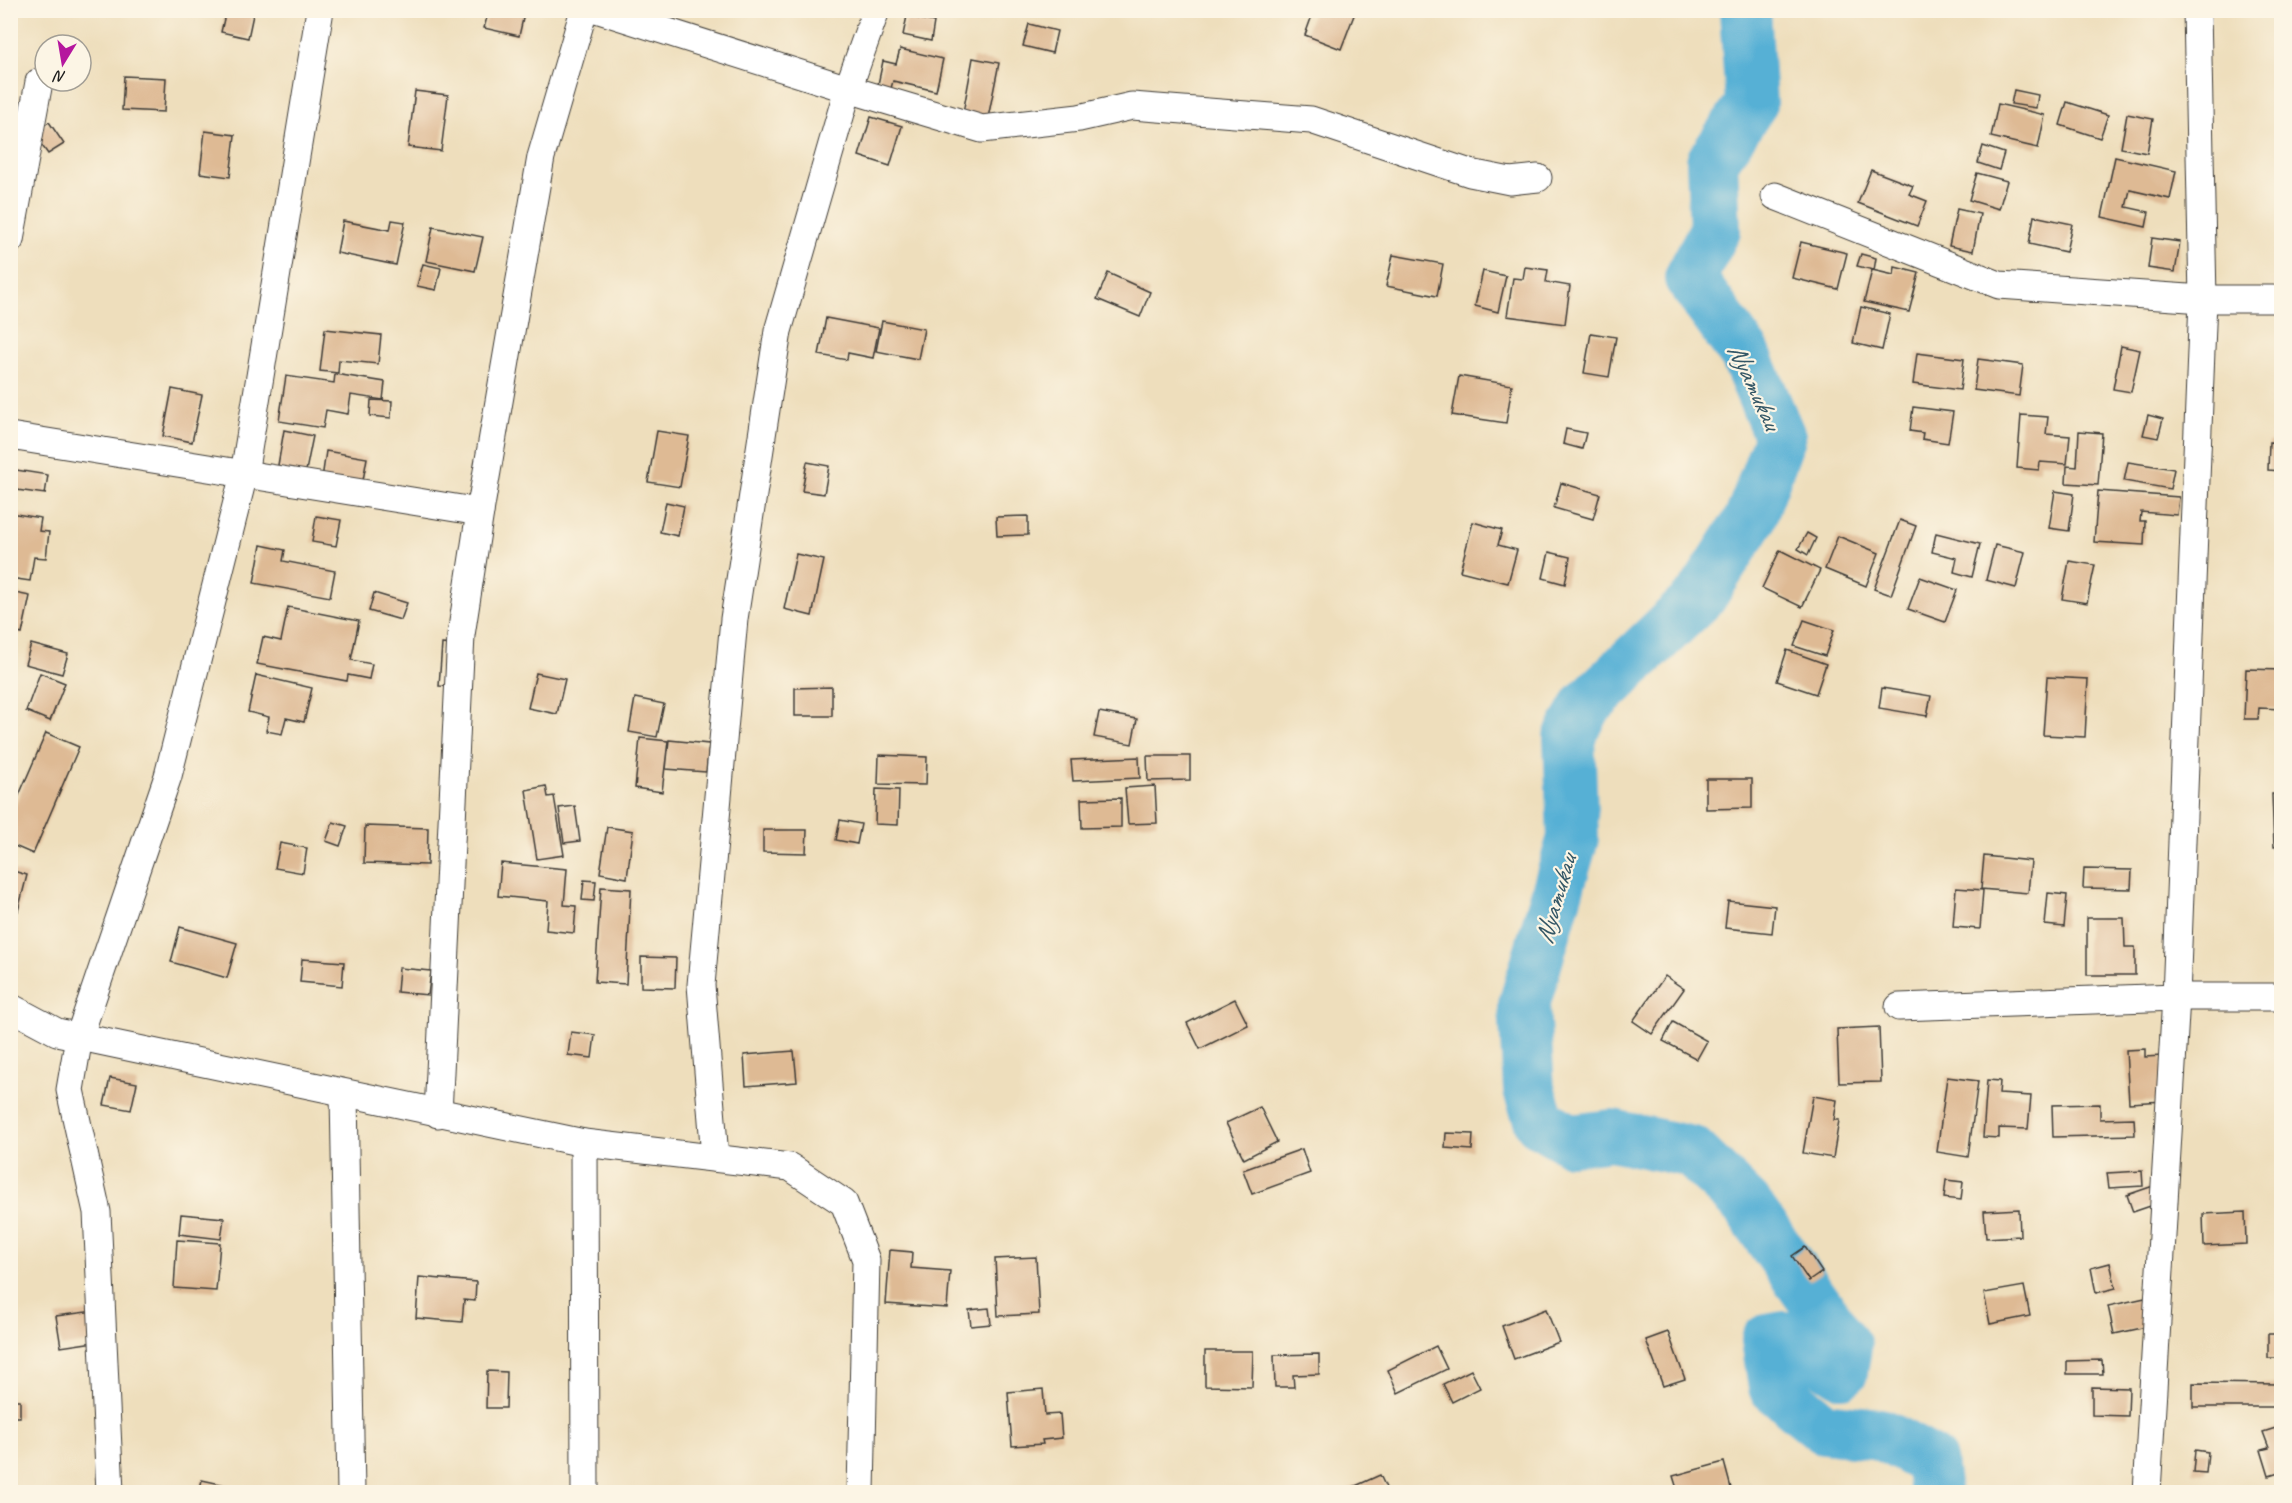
<svg xmlns="http://www.w3.org/2000/svg" width="2292" height="1503" font-family="Caveat,sans-serif">
<style>
.lines{fill:none;stroke-linecap:round;stroke-linejoin:round}
.river{stroke:#57b0d5;stroke-width:52}
.building{fill:#deba94}
.minor-casing{stroke:#3c3934;stroke-width:29}
.minor{stroke:#fff;stroke-width:27}
.labels{text-anchor:middle;stroke-width:4.5;stroke-linejoin:round;paint-order:stroke}
.water-label{font-size:26px;font-style:italic;fill:#345766;stroke:#fcf5e5}
</style>
<rect width="100%" height="100%" fill="#fcf5e5"/>
<filter id="ink" filterUnits="userSpaceOnUse"><feTurbulence type="fractalNoise" baseFrequency=".0167" numOctaves="2"/><feDisplacementMap in="SourceGraphic" scale="12" xChannelSelector="R" yChannelSelector="G"/><feConvolveMatrix kernelMatrix="1 2 1 2 8 2 1 2 1" color-interpolation-filters="sRGB"/></filter>
<filter id="wash" filterUnits="userSpaceOnUse"><feTurbulence type="fractalNoise" baseFrequency=".008" numOctaves="4" result="noise"/><feDisplacementMap in="SourceGraphic" scale="24" xChannelSelector="R" yChannelSelector="G"/><feGaussianBlur stdDeviation="1.35" result="paint"/><feColorMatrix in="noise" values="0 0 0 0 0 0 0 0 0 0 0 0 0 0 0 0 0 1.4 0 .05"/><feComposite in="paint" operator="in"/></filter>
<g filter="url(#wash)">
<rect width="100%" height="100%" fill="#eedebc"/>
<g class="lines">
<path class="river" d="M1745,10L1751,104L1712,162L1715,230L1690,278L1745,354L1780,437L1750,519L1702,595L1587,705L1569,738L1573,838L1524,1005L1529,1090L1540,1122L1571,1140L1612,1135L1692,1152L1746,1204L1846,1347L1842,1372L1784,1337L1767,1340L1774,1387L1824,1428L1880,1434L1931,1461L1935,1492"/>
</g>
<g id="blocks">
<g class="building">
<path d="M226,10H254L248,38L221,32Z"/>
<path d="M489,10H525L519,36L484,28Z"/>
<path d="M1314,10H1356L1341,49L1305,35Z"/>
<path d="M907,16L934,22L931,41L903,35Z"/>
<path d="M1029,24L1057,31L1052,53L1023,46Z"/>
<path d="M900,49L943,59L936,91L893,81L890,92L877,89L883,61L896,64Z"/>
<path d="M973,58L999,63L988,118L963,113Z"/>
<path d="M124,76L166,78L164,112L122,110Z"/>
<path d="M2014,90L2038,95L2036,108L2011,104Z"/>
<path d="M415,91L448,95L441,151L408,147Z"/>
<path d="M2067,102L2108,115L2100,138L2060,125Z"/>
<path d="M1998,104L2045,115L2038,148L1991,137Z"/>
<path d="M2127,114L2153,119L2147,153L2121,148Z"/>
<path d="M871,117L902,126L890,166L859,156Z"/>
<path d="M49,122L64,144L48,154L33,133Z"/>
<path d="M205,131L235,135L230,177L200,173Z"/>
<path d="M1983,146L2004,153L1999,170L1978,163Z"/>
<path d="M2115,157L2176,171L2170,199L2130,190L2126,207L2149,212L2146,227L2102,217Z"/>
<path d="M1871,170L1913,186L1909,194L1927,201L1917,226L1858,203Z"/>
<path d="M1977,173L2007,181L1999,209L1969,200Z"/>
<path d="M1957,209L1980,214L1973,251L1949,246Z"/>
<path d="M2034,216L2072,224L2066,252L2029,244Z"/>
<path d="M392,220L405,222L396,265L337,253L343,221L390,230Z"/>
<path d="M433,227L483,237L475,271L426,261Z"/>
<path d="M2152,238L2180,242L2175,272L2148,268Z"/>
<path d="M1801,242L1847,253L1838,289L1792,278Z"/>
<path d="M1861,254L1876,258L1874,270L1857,266Z"/>
<path d="M1393,255L1443,264L1437,296L1386,286Z"/>
<path d="M423,264L441,268L436,290L417,286Z"/>
<path d="M1525,267L1548,270L1546,282L1570,286L1565,324L1507,316L1513,278L1523,279Z"/>
<path d="M1895,267L1919,273L1909,312L1864,302L1872,270L1894,275Z"/>
<path d="M1483,271L1506,276L1498,312L1475,306Z"/>
<path d="M1108,273L1150,292L1140,317L1097,299Z"/>
<path d="M1861,307L1890,314L1882,350L1853,343Z"/>
<path d="M826,318L879,328L873,358L848,353L847,360L819,355Z"/>
<path d="M882,321L924,329L918,359L876,351Z"/>
<path d="M325,329L381,335L378,364L339,360L338,373L320,371Z"/>
<path d="M1591,333L1616,337L1609,377L1584,373Z"/>
<path d="M2121,346L2140,350L2131,392L2113,389Z"/>
<path d="M1917,353L1964,359L1960,390L1913,384Z"/>
<path d="M1978,359L2023,365L2019,396L1974,390Z"/>
<path d="M335,374L385,382L383,400L351,395L348,414L326,410L323,428L279,421L286,376L334,383Z"/>
<path d="M1459,376L1512,385L1506,423L1452,415Z"/>
<path d="M172,389L202,395L192,442L163,436Z"/>
<path d="M371,400L392,401L391,418L370,416Z"/>
<path d="M1913,407L1953,412L1948,443L1922,439L1923,433L1910,431Z"/>
<path d="M2021,415L2048,417L2046,434L2070,436L2067,464L2040,462L2039,470L2017,468Z"/>
<path d="M2148,415L2163,419L2158,438L2143,435Z"/>
<path d="M1566,429L1586,433L1582,449L1563,444Z"/>
<path d="M284,430L313,436L305,476L277,471Z"/>
<path d="M657,431L689,436L680,487L648,482Z"/>
<path d="M2079,431L2102,433L2098,485L2066,483L2067,466L2077,467Z"/>
<path d="M2269,442L2282,443V471L2268,470Z"/>
<path d="M326,451L367,458L362,486L322,479Z"/>
<path d="M807,462L829,466L824,494L802,491Z"/>
<path d="M2128,462L2174,469L2170,489L2124,481Z"/>
<path d="M10,469L48,475L45,494L10,489Z"/>
<path d="M1561,483L1600,494L1593,519L1554,508Z"/>
<path d="M2055,491L2074,494L2069,531L2049,528Z"/>
<path d="M2098,491L2179,497L2177,515L2141,512L2140,521H2145L2144,545L2094,542Z"/>
<path d="M666,502L684,506L678,536L660,532Z"/>
<path d="M10,513L41,518L39,531L49,532L46,558L34,557L30,581L10,578Z"/>
<path d="M316,516L341,520L336,546L312,542Z"/>
<path d="M1028,516V535L997,536L996,517Z"/>
<path d="M1900,520L1916,526L1891,595L1874,589Z"/>
<path d="M1473,522L1502,530L1498,545L1517,550L1508,583L1460,571Z"/>
<path d="M1807,533L1816,538L1808,555L1798,549Z"/>
<path d="M1936,533L1980,544L1972,577L1954,572L1957,558L1932,552Z"/>
<path d="M1838,536L1879,553L1866,586L1825,569Z"/>
<path d="M261,545L285,550L283,561L335,571L330,597L254,583Z"/>
<path d="M1995,545L2025,552L2016,588L1986,580Z"/>
<path d="M1780,550L1820,570L1802,607L1762,588Z"/>
<path d="M1549,552L1570,557L1565,584L1543,578Z"/>
<path d="M796,554L824,560L812,616L784,609Z"/>
<path d="M2069,561L2095,565L2087,603L2062,599Z"/>
<path d="M1920,577L1957,590L1945,622L1908,609Z"/>
<path d="M10,592L30,596L22,634L10,631Z"/>
<path d="M374,593L407,603L401,620L369,611Z"/>
<path d="M288,607L359,621L351,660L372,664L369,679L348,675L347,681L257,664L263,637L281,641Z"/>
<path d="M1804,620L1834,630L1825,656L1794,646Z"/>
<path d="M31,644L68,654L62,674L25,664Z"/>
<path d="M442,644L465,646L462,687L439,686Z"/>
<path d="M1787,650L1826,664L1816,694L1777,681Z"/>
<path d="M2246,669L2282,670V709L2259,708L2258,719H2244Z"/>
<path d="M40,673L65,683L50,721L26,711Z"/>
<path d="M536,673L565,679L557,714L528,708Z"/>
<path d="M256,675L312,688L304,722L286,718L282,734L266,731L269,717L248,712Z"/>
<path d="M2047,677L2088,679L2085,737L2043,735Z"/>
<path d="M832,687V716H795V688Z"/>
<path d="M1882,688L1931,696L1927,716L1879,708Z"/>
<path d="M635,698L664,704L657,737L629,732Z"/>
<path d="M1099,712L1137,719L1132,744L1094,737Z"/>
<path d="M46,733L79,747L33,854L10,844V816Z"/>
<path d="M640,738L668,741L662,792L635,788Z"/>
<path d="M669,740L709,744L706,772L666,769Z"/>
<path d="M879,755L927,757L926,785L878,784Z"/>
<path d="M1147,756H1190V780L1148,781Z"/>
<path d="M1139,757L1140,778L1073,781L1071,760Z"/>
<path d="M1706,779H1752V808L1706,809Z"/>
<path d="M546,786L548,797L554,796L564,855L537,859L526,790Z"/>
<path d="M1155,786L1157,823L1128,824L1125,788Z"/>
<path d="M876,789L899,790L898,825L875,824Z"/>
<path d="M2272,794H2282V846L2274,847Z"/>
<path d="M1121,798V827L1082,828L1081,799Z"/>
<path d="M575,806L580,841L564,843L559,808Z"/>
<path d="M840,820L861,824L857,844L836,840Z"/>
<path d="M333,822L347,826L340,846L326,841Z"/>
<path d="M365,826L428,828L427,865L364,863Z"/>
<path d="M607,827L633,831L627,878L600,873Z"/>
<path d="M763,830H807L806,853L763,852Z"/>
<path d="M280,843L307,848L303,873L275,868Z"/>
<path d="M1984,856L2031,861L2028,893L1981,889Z"/>
<path d="M501,863L567,869L564,905L576,906L574,933L546,930L548,901L498,896Z"/>
<path d="M2084,869L2132,870L2131,889L2083,888Z"/>
<path d="M10,870L27,875L18,911L10,909Z"/>
<path d="M584,880L596,881L594,901L582,900Z"/>
<path d="M601,887L631,889L626,984L595,982Z"/>
<path d="M1956,888L1983,890L1980,929L1953,927Z"/>
<path d="M2048,893L2067,895L2064,927L2045,925Z"/>
<path d="M1728,901L1775,906L1772,933L1725,928Z"/>
<path d="M2087,918H2124L2125,947H2135V975H2087Z"/>
<path d="M180,927L237,943L227,978L171,962Z"/>
<path d="M641,957L676,958L675,988L641,987Z"/>
<path d="M302,959L344,962L342,986L300,982Z"/>
<path d="M399,968L431,971L428,995L397,992Z"/>
<path d="M1665,976L1684,989L1652,1034L1633,1021Z"/>
<path d="M1235,999L1248,1025L1200,1049L1187,1023Z"/>
<path d="M1673,1022L1707,1041L1697,1059L1663,1041Z"/>
<path d="M1879,1027L1881,1082L1839,1083L1837,1029Z"/>
<path d="M571,1032L595,1035L592,1058L568,1055Z"/>
<path d="M2145,1049V1057L2162,1056L2165,1101L2129,1103L2126,1050Z"/>
<path d="M794,1051L797,1082L746,1086L744,1055Z"/>
<path d="M1947,1077L1978,1081L1968,1157L1937,1152Z"/>
<path d="M110,1078L137,1083L131,1110L104,1105Z"/>
<path d="M1987,1080L2000,1081L1999,1094L2031,1096L2028,1129L1999,1128V1138L1983,1137Z"/>
<path d="M1813,1096L1837,1100L1834,1120H1839L1833,1158L1803,1153Z"/>
<path d="M2100,1104V1119L2134,1118L2135,1135L2053,1137L2052,1105Z"/>
<path d="M1260,1107L1277,1142L1244,1159L1226,1123Z"/>
<path d="M1446,1133L1473,1134L1472,1150L1445,1148Z"/>
<path d="M1302,1149L1310,1173L1252,1194L1243,1170Z"/>
<path d="M2142,1171L2143,1186L2109,1188L2107,1173Z"/>
<path d="M1946,1180L1963,1182L1961,1200L1944,1198Z"/>
<path d="M2159,1184L2165,1201L2133,1212L2127,1195Z"/>
<path d="M2019,1209L2020,1236L1986,1238L1984,1211Z"/>
<path d="M2245,1212L2246,1244L2204,1246L2203,1214Z"/>
<path d="M181,1214L224,1218L221,1239L179,1234Z"/>
<path d="M177,1240L220,1243L216,1291L174,1288Z"/>
<path d="M1805,1247L1822,1272L1809,1281L1792,1256Z"/>
<path d="M890,1250L912,1252L911,1268L950,1271L947,1308L886,1304Z"/>
<path d="M1036,1257L1039,1314L998,1316L995,1259Z"/>
<path d="M2110,1263L2116,1288L2096,1293L2091,1268Z"/>
<path d="M419,1277L476,1282L475,1301L464,1300L462,1322L416,1318Z"/>
<path d="M2024,1286L2030,1316L1990,1324L1984,1293Z"/>
<path d="M2159,1295L2165,1323L2114,1334L2108,1306Z"/>
<path d="M989,1308L991,1324L971,1326L969,1310Z"/>
<path d="M1546,1309L1559,1342L1514,1359L1502,1326Z"/>
<path d="M102,1310L107,1340L61,1347L56,1316Z"/>
<path d="M1668,1332L1685,1379L1663,1386L1646,1340Z"/>
<rect x="2268" y="1334" width="14" height="24"/>
<path d="M1436,1346L1447,1369L1398,1393L1388,1370Z"/>
<path d="M1205,1351H1253L1252,1387L1205,1386Z"/>
<path d="M1319,1354V1374L1293,1375L1294,1387H1275L1274,1355Z"/>
<path d="M2102,1360L2103,1374H2067V1361Z"/>
<path d="M1471,1370L1480,1388L1452,1402L1443,1384Z"/>
<path d="M487,1371L507,1372L506,1408H486Z"/>
<path d="M2193,1383L2282,1384V1407H2193Z"/>
<path d="M2092,1387L2129,1388L2128,1416L2092,1415Z"/>
<path d="M1043,1389L1045,1415L1060,1414L1062,1438L1042,1440L1043,1444L1012,1446L1008,1392Z"/>
<rect x="10" y="1400" width="10" height="17"/>
<path d="M2282,1426V1472L2269,1476L2261,1450L2269,1448L2263,1432Z"/>
<path d="M2195,1450L2208,1452L2206,1473L2193,1472Z"/>
<path d="M1724,1462L1732,1492H1678L1673,1476Z"/>
<path d="M1380,1475L1388,1492H1342Z"/>
<path d="M202,1480L230,1486L229,1492H199Z"/>
</g>
</g>
</g>
<g filter="url(#ink)">
<use href="#blocks" fill-opacity="0" stroke="#3c3934" stroke-width="1.5"/>
<g class="lines">
<defs>
<g id="minor">
<path d="M599,10L848,89L982,129L1079,118L1132,106L1311,120L1470,173L1510,181L1538,178"/>
<path d="M1775,196L1999,285L2203,299H2282"/>
<path d="M10,240L39,82"/>
<path d="M10,436L480,512"/>
<path d="M10,1007L57,1032L584,1143L790,1167L844,1203L866,1260L861,1492"/>
<path d="M1899,1007L2176,997H2282"/>
<path d="M344,1094L351,1492"/>
<path d="M438,1114L461,635L480,512L541,157L584,10"/>
<path d="M584,1143L585,1492"/>
<path d="M715,1157L701,985L734,619L778,331L848,89L876,10"/>
<path d="M110,1492L97,1212L70,1090L79,1037L168,776L244,474L320,10"/>
<path d="M2147,1492L2176,997L2203,299L2197,10"/>
</g>
</defs>
<use href="#minor" class="minor-casing"/>
<use href="#minor" class="minor"/>
</g>
</g>
<g class="labels">
<g class="water-label">
<text transform="translate(1755 386) rotate(65)" y="9">Nyamukau</text>
<text transform="translate(1555 899) rotate(-74)" y="9">Nyamukau</text>
</g>
</g>
<rect width="2292" height="1503" fill="none" stroke="#fcf5e5" stroke-width="36"/>
<g transform="translate(63 63) rotate(191)"><circle r="28" fill="#fcf5e5" stroke="#a29e95" stroke-width="1.5"/>
<path d="M0-4.5L10 22L0 15L-10 22Z" fill="#b5179e"/>
<text y="-9" font-size="16" font-weight="bold" text-anchor="middle" fill="#1c1c1c">N</text>
</g>
</svg>
